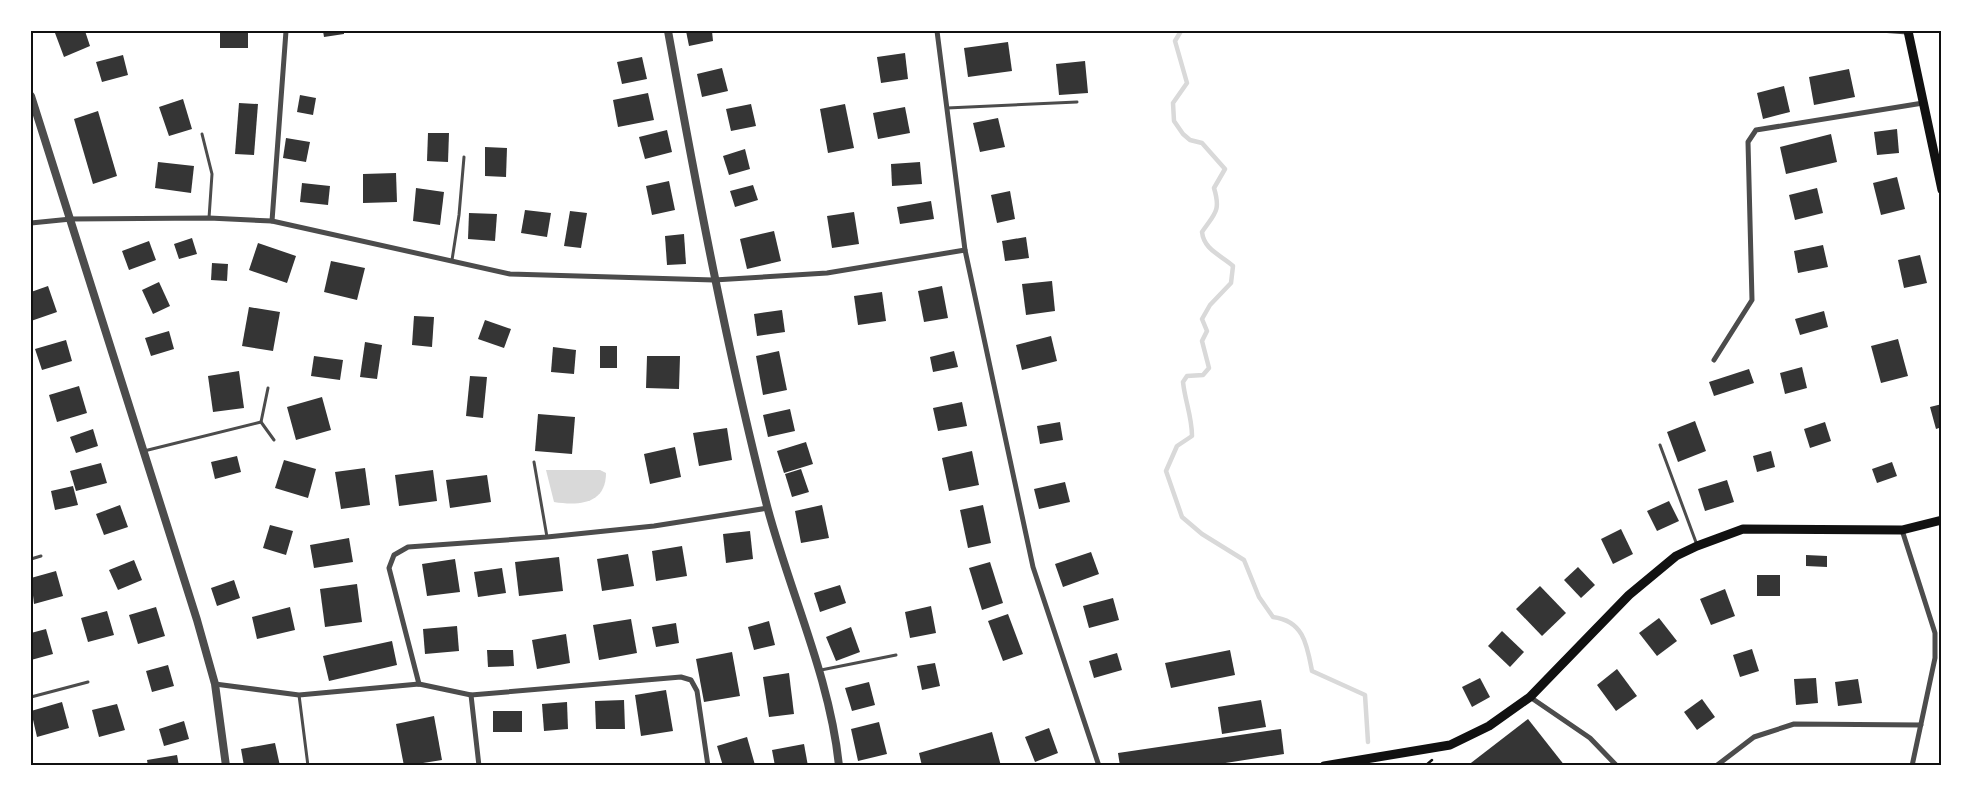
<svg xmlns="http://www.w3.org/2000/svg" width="1973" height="797" font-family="Spectral,serif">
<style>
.water{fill:#d9d9d9}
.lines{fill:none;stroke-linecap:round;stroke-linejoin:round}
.stream{stroke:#d9d9d9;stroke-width:4.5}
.building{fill:#353535}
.path{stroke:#111;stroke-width:2.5}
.service{stroke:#4c4c4c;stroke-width:3}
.minor{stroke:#4c4c4c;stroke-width:5}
.tertiary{stroke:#4c4c4c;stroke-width:8}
.secondary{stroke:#111;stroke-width:9}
.neatline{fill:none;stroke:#111;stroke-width:2}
</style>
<rect width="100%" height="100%" fill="#fff"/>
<path class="water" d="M546,470H600L606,473C606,504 579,506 554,502Z"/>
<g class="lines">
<path class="stream" d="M1181,31L1175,41L1187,83L1173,103L1174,121L1183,134L1190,140L1202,143L1225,169L1214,188C1221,211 1215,213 1202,232C1204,250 1221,255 1233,266L1231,283L1210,305L1202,319L1207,331L1202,341L1209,368L1203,375L1187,376L1183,382C1185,401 1192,417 1192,436L1177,446L1166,471L1182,517L1202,534L1244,560L1259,597L1273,617C1304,621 1307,645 1312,671L1365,695L1368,742"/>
</g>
<g class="building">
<path d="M59,31H85L90,46L64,57L55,33Z"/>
<rect x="220" y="31" width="28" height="17"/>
<path d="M323,31H344V34L324,37Z"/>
<path d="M686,31H712L713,41L689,46Z"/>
<path d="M1008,42L1012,71L968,77L964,48Z"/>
<path d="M905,53L908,79L881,83L877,57Z"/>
<path d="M123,55L128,75L102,82L96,62Z"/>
<path d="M642,57L647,79L622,84L617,62Z"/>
<path d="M1085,61L1088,93L1059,95L1056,64Z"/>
<path d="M722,68L728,91L702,97L697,74Z"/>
<path d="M1849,69L1855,97L1814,105L1809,77Z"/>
<path d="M1784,86L1790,112L1763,119L1757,93Z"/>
<path d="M648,93L654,120L618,127L613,100Z"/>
<path d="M300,95L316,98L313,115L297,112Z"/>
<path d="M183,99L192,129L169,136L159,107Z"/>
<path d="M239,103L258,104L254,155L235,154Z"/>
<path d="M751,104L756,126L731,131L726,109Z"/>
<path d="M845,104L854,148L828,153L820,109Z"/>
<path d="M905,107L910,133L878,139L873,113Z"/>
<path d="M98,111L117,176L93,184L74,119Z"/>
<path d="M998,118L1005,147L980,152L973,123Z"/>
<path d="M1897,129L1899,153L1877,155L1874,132Z"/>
<path d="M667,130L672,152L645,159L639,137Z"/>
<path d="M428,133H449L448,162L427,161Z"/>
<path d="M1831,134L1837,162L1786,174L1780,147Z"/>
<path d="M286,138L310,142L306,162L283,158Z"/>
<path d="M485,147L507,148L506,177L485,176Z"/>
<path d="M745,149L750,169L729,175L723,156Z"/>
<path d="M158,162L194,166L191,193L155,188Z"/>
<path d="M920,162L922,184L892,186L891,164Z"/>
<path d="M396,173L397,202L363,203V174Z"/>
<path d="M1897,177L1905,209L1881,215L1873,183Z"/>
<path d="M669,181L675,210L652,215L646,186Z"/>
<path d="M302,183L330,186L328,205L300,202Z"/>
<path d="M753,185L758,200L735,207L730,191Z"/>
<path d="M416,188L444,192L440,225L413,221Z"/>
<path d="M1817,188L1823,213L1795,220L1789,195Z"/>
<path d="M1010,191L1015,219L997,223L991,195Z"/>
<path d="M931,201L934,219L900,224L897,207Z"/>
<path d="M525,210L551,213L547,237L521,233Z"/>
<path d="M570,211L587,213L581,248L564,246Z"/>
<path d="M854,212L859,244L832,248L827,216Z"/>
<path d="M469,213L497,214L495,241L468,239Z"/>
<path d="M774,231L781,261L747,269L740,239Z"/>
<path d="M684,234L686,264L667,265L665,236Z"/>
<path d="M1026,237L1029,258L1005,261L1002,241Z"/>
<path d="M192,238L197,254L179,259L174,244Z"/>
<path d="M149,241L156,260L129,270L122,251Z"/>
<path d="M258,243L296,256L287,283L249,270Z"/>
<path d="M1823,245L1828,267L1798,273L1794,251Z"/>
<path d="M1920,255L1927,283L1904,288L1898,260Z"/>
<path d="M331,261L365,268L357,300L324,292Z"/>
<path d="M212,263L228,264L227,281L211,280Z"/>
<path d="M1052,281L1055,311L1026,315L1022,284Z"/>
<path d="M159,282L170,306L153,314L142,290Z"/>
<path d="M48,286L57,312L31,321V292Z"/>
<path d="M942,286L948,318L924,322L918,291Z"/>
<path d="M882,292L886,321L858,325L854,296Z"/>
<path d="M249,307L280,312L273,351L242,346Z"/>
<path d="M782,310L785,332L757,336L754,314Z"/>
<path d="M1824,311L1828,327L1800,335L1795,319Z"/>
<path d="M414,316L434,317L432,347L412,345Z"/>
<path d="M485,320L511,329L504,348L478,339Z"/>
<path d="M169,331L174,349L151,356L145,338Z"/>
<path d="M1051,336L1057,361L1022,370L1016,345Z"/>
<path d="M1898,339L1908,376L1881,383L1871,346Z"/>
<path d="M66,340L72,361L42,370L35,349Z"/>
<path d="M365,342L382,345L377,379L360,377Z"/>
<rect x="600" y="346" width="17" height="22"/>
<path d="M553,347L576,350L574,374L551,372Z"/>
<path d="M779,351L787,390L763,395L756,356Z"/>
<path d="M954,351L958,367L933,372L930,357Z"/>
<path d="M314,356L343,360L340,380L311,376Z"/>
<path d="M647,356H680L679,389L646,388Z"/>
<path d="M1802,367L1807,388L1785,394L1780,373Z"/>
<path d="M1749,369L1754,383L1714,396L1709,382Z"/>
<path d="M239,371L244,408L213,412L208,376Z"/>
<path d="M470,376L487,377L483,418L466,416Z"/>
<path d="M79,386L87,413L57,422L49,395Z"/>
<path d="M322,397L331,430L296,440L287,407Z"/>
<path d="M962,402L967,426L938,431L933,408Z"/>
<path d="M1942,404V427L1936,429L1930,407Z"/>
<path d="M790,409L795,431L768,437L763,415Z"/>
<path d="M538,414L575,417L572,454L535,451Z"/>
<path d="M1695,421L1706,451L1678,462L1667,432Z"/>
<path d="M1060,422L1063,440L1040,444L1037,426Z"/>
<path d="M1825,422L1831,441L1810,448L1804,429Z"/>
<path d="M727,428L732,460L699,466L693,433Z"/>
<path d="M93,429L98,446L76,453L70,437Z"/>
<path d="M806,442L813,464L784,473L777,451Z"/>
<path d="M675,447L681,477L650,484L644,454Z"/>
<path d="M972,451L979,485L949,491L942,458Z"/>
<path d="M1771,451L1775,467L1757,472L1753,456Z"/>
<path d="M237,456L241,472L215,479L211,462Z"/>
<path d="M284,460L316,469L308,498L275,488Z"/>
<path d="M1892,462L1897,476L1877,483L1872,469Z"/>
<path d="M101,463L107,483L76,491L70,471Z"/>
<path d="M365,468L370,505L341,509L335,472Z"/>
<path d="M801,469L809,492L792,497L785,474Z"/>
<path d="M433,470L437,501L399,506L395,475Z"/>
<path d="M487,475L491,502L450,508L446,480Z"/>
<path d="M1727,480L1734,502L1705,511L1698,489Z"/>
<path d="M1065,482L1070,502L1039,509L1034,489Z"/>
<path d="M73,486L78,505L55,510L51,491Z"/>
<path d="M1669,501L1679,521L1657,531L1647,511Z"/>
<path d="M120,505L128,527L104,535L96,514Z"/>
<path d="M822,505L829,538L801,543L795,511Z"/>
<path d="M983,505L991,543L968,548L960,510Z"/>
<path d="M270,525L293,531L286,555L263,548Z"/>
<path d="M1621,529L1633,554L1613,564L1601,539Z"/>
<path d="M750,531L753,559L726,563L723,534Z"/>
<path d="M349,538L353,562L314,568L310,545Z"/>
<path d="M682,546L687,576L656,581L652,551Z"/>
<path d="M1091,552L1099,574L1063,587L1055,564Z"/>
<path d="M628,554L634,586L602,591L597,559Z"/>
<path d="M1806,555L1827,556V567L1806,566Z"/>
<path d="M559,557L563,591L519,596L515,562Z"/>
<path d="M455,559L460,592L427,596L422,564Z"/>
<path d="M134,560L142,580L118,590L109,570Z"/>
<path d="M990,562L1003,603L982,610L969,568Z"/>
<path d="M1578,567L1595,585L1581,598L1564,580Z"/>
<path d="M502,568L506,593L478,597L474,572Z"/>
<path d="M56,571L63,596L34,604L31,578Z"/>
<rect x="1757" y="575" width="23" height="21"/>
<path d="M234,580L240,598L217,606L211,588Z"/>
<path d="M357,584L362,622L325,627L320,589Z"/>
<path d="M840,585L846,603L820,612L814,593Z"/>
<path d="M1540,586L1566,613L1542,636L1516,609Z"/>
<path d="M1725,589L1735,616L1711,625L1700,599Z"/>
<path d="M1113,598L1119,620L1089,628L1083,606Z"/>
<path d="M931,606L936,633L910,638L905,612Z"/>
<path d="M156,607L165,636L138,644L129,615Z"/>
<path d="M290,607L295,630L257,639L252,617Z"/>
<path d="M107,611L114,635L88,642L81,618Z"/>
<path d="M1008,614L1023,654L1003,661L988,621Z"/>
<path d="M1659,618L1677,641L1657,656L1639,633Z"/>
<path d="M631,619L637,653L599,660L593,625Z"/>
<path d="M769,621L775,645L754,650L748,627Z"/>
<path d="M676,623L679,643L656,647L652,627Z"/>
<path d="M457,626L459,651L425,654L423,629Z"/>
<path d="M851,627L860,652L836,661L826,637Z"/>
<path d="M46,629L53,654L31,660V633Z"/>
<path d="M1502,631L1524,652L1510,667L1488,646Z"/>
<path d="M566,634L570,663L537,669L532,640Z"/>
<path d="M392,641L397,665L329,681L323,656Z"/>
<path d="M1752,649L1759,671L1740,677L1733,655Z"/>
<path d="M487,650H513L514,666L488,667Z"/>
<path d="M1230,650L1235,675L1171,688L1165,663Z"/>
<path d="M732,652L740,696L704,702L696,659Z"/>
<path d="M1117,653L1122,670L1094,678L1089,661Z"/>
<path d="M935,663L940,686L922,690L917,666Z"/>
<path d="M168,665L174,686L152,692L146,671Z"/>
<path d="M1617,669L1637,696L1616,711L1597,685Z"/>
<path d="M789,673L794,714L769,717L763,677Z"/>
<path d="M1480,678L1490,697L1472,707L1462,687Z"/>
<path d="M1816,678L1818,703L1796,705L1794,679Z"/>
<path d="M1858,679L1862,703L1838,706L1835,682Z"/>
<path d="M869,682L875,705L852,711L845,688Z"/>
<path d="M666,690L673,731L641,736L635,695Z"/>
<path d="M1702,699L1715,717L1697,730L1684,712Z"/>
<path d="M624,700L625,729H596L595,701Z"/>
<path d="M1261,700L1266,727L1222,734L1218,707Z"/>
<path d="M62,702L69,728L37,737L31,711Z"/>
<path d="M567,702L568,729L544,731L542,704Z"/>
<path d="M117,704L125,730L99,737L92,710Z"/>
<rect x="493" y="711" width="29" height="21"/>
<path d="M434,716L442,760L404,766L396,724Z"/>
<path d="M1528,719L1565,766H1467Z"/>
<path d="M184,721L189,739L164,746L159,729Z"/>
<path d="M879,722L887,754L858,761L851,729Z"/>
<path d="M1049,728L1058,753L1035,762L1025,737Z"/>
<path d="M1281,729L1284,754L1206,766H1120L1118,753Z"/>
<path d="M992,732L1001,766H922L919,753Z"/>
<path d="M747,737L755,765L723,766L717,746Z"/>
<path d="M275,743L280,766H244L241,749Z"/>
<path d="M804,744L808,766H775L772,750Z"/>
<path d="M177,755L179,766H148L147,760Z"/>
</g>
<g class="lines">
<path class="path" d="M1425,766L1432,760"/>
<g class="service">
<path d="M1880,31L1907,33"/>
<path d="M947,108L1077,102"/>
<path d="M202,134L212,174L209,218"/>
<path d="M452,260L459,215L464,157"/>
<path d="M261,422L268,388"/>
<path d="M1660,445L1697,545"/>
<path d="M144,451L261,422L274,440"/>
<path d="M534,462L547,537"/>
<path d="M31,559L41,556"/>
<path d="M821,670L896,655"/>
<path d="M299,695L308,766"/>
<path d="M31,697L88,682"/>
</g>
<g class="minor">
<path d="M937,31L965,250L1033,567L1099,766"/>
<path d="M272,221L286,31"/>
<path d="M31,223L71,219L209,218L272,221L510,274L714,280L827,273L965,250"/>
<path d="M1714,360L1752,300L1748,142L1756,130L1923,103"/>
<path d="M1902,530L1935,633V658L1912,766"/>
<path d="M215,684L299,695L419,684L471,695L681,677L691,680L697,691L708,766"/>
<path d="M419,684L389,568L394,555L408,547L547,537L654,526L768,508"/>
<path d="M471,695L479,766"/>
<path d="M1530,697L1590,738L1617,766"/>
<path d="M1716,766L1754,737L1794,724L1921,725"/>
</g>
<g class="tertiary">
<path d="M668,31C697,191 727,350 767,506C790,593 830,677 839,766"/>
<path d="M31,96L197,620L215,684L226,766"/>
</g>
<g class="secondary">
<path d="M1908,31L1942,190"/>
<path d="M1324,766L1450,745L1489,726L1530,697L1629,595L1676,556L1697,546L1743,529L1902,530L1942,520"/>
</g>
</g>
<rect width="1973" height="797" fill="none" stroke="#ffffff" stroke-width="65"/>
<rect x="32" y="32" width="1908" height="732" class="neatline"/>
</svg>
